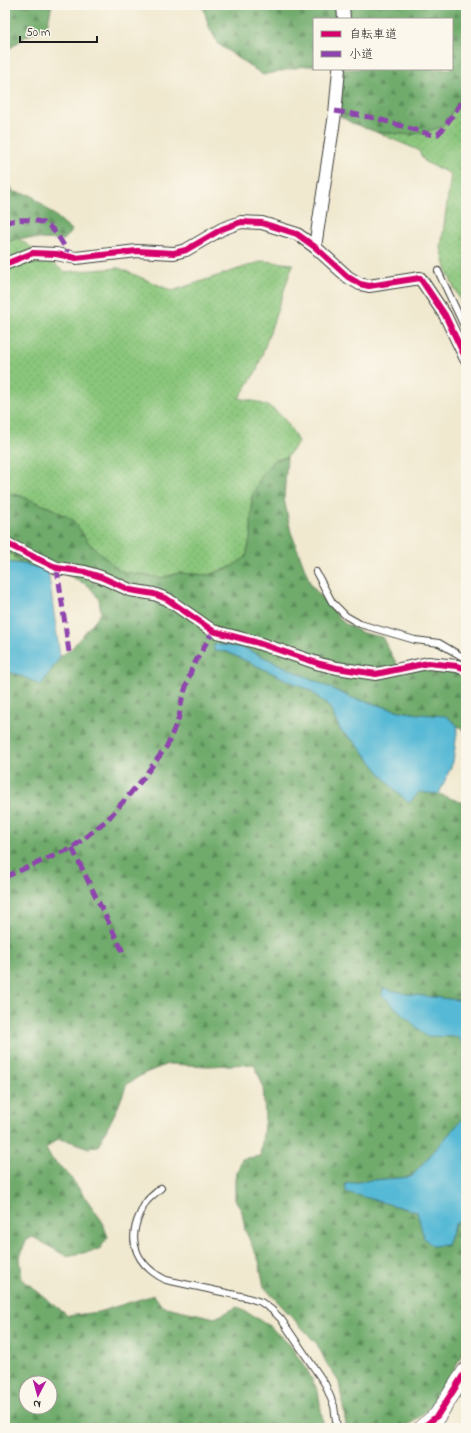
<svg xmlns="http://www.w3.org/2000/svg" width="471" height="1433" font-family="'Indie Flower','Klee One',sans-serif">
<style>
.grass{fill:url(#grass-dots);stroke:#53714c}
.forest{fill:url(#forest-firs);stroke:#466444;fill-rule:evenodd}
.water{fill:#56b9d5;stroke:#396a78}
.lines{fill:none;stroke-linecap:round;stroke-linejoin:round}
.lane-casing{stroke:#3c3b37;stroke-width:8}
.street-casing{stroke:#3c3b37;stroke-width:14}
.secondary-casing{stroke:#3c3b37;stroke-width:18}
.lane{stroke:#fff;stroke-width:6}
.street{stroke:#fff;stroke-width:12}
.secondary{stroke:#fff;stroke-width:17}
.quiet{stroke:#8e44ad;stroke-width:5;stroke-dasharray:10 5;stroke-linecap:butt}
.cycleway-casing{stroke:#fbf7ec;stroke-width:8}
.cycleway{stroke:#d6006c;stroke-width:6}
</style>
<defs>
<pattern id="grass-dots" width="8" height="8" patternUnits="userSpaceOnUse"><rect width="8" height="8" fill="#8ac67c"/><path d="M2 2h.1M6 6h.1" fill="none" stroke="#76aa6b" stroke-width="1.8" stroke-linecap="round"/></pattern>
<pattern id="forest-firs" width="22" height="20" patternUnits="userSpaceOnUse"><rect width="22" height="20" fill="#6fab6c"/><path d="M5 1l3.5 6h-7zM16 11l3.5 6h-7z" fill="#5a8a58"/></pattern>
</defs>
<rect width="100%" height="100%" fill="#fbf7ec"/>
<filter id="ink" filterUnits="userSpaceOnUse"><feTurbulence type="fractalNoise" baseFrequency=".025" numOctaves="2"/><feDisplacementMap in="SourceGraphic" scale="8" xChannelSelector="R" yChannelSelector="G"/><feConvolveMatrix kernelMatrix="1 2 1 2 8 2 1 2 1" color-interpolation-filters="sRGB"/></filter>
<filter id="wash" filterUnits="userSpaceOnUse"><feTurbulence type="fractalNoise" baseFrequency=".012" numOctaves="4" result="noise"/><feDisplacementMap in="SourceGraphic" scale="16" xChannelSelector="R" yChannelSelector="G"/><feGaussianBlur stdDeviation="0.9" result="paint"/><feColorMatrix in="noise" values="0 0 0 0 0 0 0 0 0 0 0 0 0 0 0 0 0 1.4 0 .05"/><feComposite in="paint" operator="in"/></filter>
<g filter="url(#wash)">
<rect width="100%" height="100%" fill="#f0e9d0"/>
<g class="grass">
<path d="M466,92V313L447,272L441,248L451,174L425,162L418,150L376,132L411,135L442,127Z"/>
<path d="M18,238L65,272L119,268L172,291L263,261L293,264L257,370L239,398C245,400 251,400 257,402C280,409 288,422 298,442L287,457L273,461L252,496L251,535L246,557L231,567L209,575L179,573L161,578L119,571L89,543L73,520L53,509L18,495L5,493V243Z"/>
<path d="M5,549L23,564L5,562Z"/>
</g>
<g class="forest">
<path d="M5,5H52L47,26L25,37L5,52Z"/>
<path d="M203,5H466V92L442,127L411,135L376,132L352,123L341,117L335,97L336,69H452V19H314V66H304L263,75L218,44L208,25Z"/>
<path d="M5,180L14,192L31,195L72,230L64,240L18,238L5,243Z"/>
<path d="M287,457L284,499L291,532L311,585L344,623L363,633L382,637L399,668L460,670L466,676V733L458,726L419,714L400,711L352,698L244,648L214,651L227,652L311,691L330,708L341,731L355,742L391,786L409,803L419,791L439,794L466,804V1001L407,994L383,988L426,1036L458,1037L466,1049V1115L411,1177L372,1180L345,1184L398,1207L417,1212L424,1238L447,1245L455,1224L466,1216V1334L462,1354L450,1378L435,1402L414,1422L400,1428H349L346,1425L339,1382L327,1364L317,1344L264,1287L259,1261L245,1230L242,1212L235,1199V1178L242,1159L260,1156L265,1117L263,1086L254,1064L208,1066L168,1064L145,1073L127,1084L118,1107L98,1146L89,1148L69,1141L57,1139L46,1149L51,1158L70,1176L102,1221L108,1237L99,1250L66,1256L33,1237L26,1240L20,1257L22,1279L68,1316L98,1312L154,1295L162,1306L215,1318L237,1307L266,1323L290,1345L307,1370L318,1391L324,1428H5V671L19,675L41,685L60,657L72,648L101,613L99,599L89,586L64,573L23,564L5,549V493L18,495L53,509L73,520L89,543L120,571L161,578L179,573L209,575L231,567L246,557L251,535L252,496L261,477L273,461ZM26,1383H50V1407H26Z"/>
</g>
<g class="water">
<path d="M5,562L23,564L48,570L60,657L41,685L19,675L5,671Z"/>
<path d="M214,644L244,648L352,698L400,711L419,714L446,716L458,726L453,762L439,794L419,792L409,803L391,786L355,742L341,731L330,708L311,691L227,652L214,651Z"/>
<path d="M383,988L407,994L466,1001V1049L458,1037L426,1036L382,995Z"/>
<path d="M466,1115V1216L455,1224L447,1245L432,1246L424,1238L417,1212L346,1192L345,1184L372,1180L411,1177Z"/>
</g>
</g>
<g filter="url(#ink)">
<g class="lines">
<defs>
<g id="lane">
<path d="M438,271L466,330"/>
<path d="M316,572L332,602L346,616L360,624L415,640L439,643L466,659"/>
<path d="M161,1188C157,1192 151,1196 147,1201C144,1204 142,1210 140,1214C126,1243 138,1266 166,1280L245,1297L261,1302L272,1310L281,1319L325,1384L334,1406L337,1428"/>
</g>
<g id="street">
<path d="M343,5L344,19"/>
<path d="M315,247L335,114L339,69"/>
<path d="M5,264L33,253L56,254L76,258L137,251L174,253L186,250L222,229L241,222L262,223L297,234L315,247L348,277L360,284L369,286L420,278L445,315L466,359"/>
<path d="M5,543L57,568L85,572L101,577L130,590L154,594L167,599L213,631L255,642L320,664L337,668L376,674L428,663L457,666L466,669"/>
</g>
<path id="secondary" d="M422,1428L437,1416L466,1371"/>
</defs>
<use href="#lane" class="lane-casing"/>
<use href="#street" class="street-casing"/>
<use href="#secondary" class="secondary-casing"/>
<use href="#lane" class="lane"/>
<use href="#street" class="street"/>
<use href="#secondary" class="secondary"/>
<g class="quiet">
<path d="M335,111L375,118L432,135L438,134L443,129L466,96"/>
<path d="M5,223C18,218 40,218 50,227C57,233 66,248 69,256"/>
<path d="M57,568L69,652"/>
<path d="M72,848L124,954"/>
<path d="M5,877L72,848L108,819L141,781L167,746L179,717L182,699L192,668L213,631"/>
</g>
<defs>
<g id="cycleway">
<path d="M5,264L33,253L56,254L76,258L137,251L174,253L186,250L222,229L241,222L262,223L297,234L315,247L348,277L360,284L369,286L420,278L445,315L466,359"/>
<path d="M5,543L57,568L85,572L101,577L130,590L154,594L167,599L213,631L255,642L320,664L337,668L376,674L428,663L457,666L466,669"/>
<path d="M422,1428L437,1416L466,1371"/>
</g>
</defs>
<use href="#cycleway" class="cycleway-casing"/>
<use href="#cycleway" class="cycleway"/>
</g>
</g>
<rect width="471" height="1433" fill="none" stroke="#fbf7ec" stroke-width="20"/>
<rect x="313" y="18" width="140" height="52" fill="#fbf7ec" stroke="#a29f99"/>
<rect x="321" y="31" width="20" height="6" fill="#d6006c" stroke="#a29f99"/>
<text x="349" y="38" font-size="12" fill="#1c1c1c">自転車道</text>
<rect x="321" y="51" width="20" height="6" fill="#8e44ad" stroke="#a29f99"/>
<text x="349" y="58" font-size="12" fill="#1c1c1c">小道</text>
<g transform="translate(38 1395) rotate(186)"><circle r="19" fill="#fbf7ec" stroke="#a29f99"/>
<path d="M0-3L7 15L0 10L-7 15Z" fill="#b5179e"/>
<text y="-6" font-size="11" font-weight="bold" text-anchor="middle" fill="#1c1c1c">N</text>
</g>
<path d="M20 36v6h77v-6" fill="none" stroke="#1c1c1c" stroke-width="2"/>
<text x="26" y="36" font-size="12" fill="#1c1c1c" stroke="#fbf7ec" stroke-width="3" paint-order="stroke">50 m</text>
</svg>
